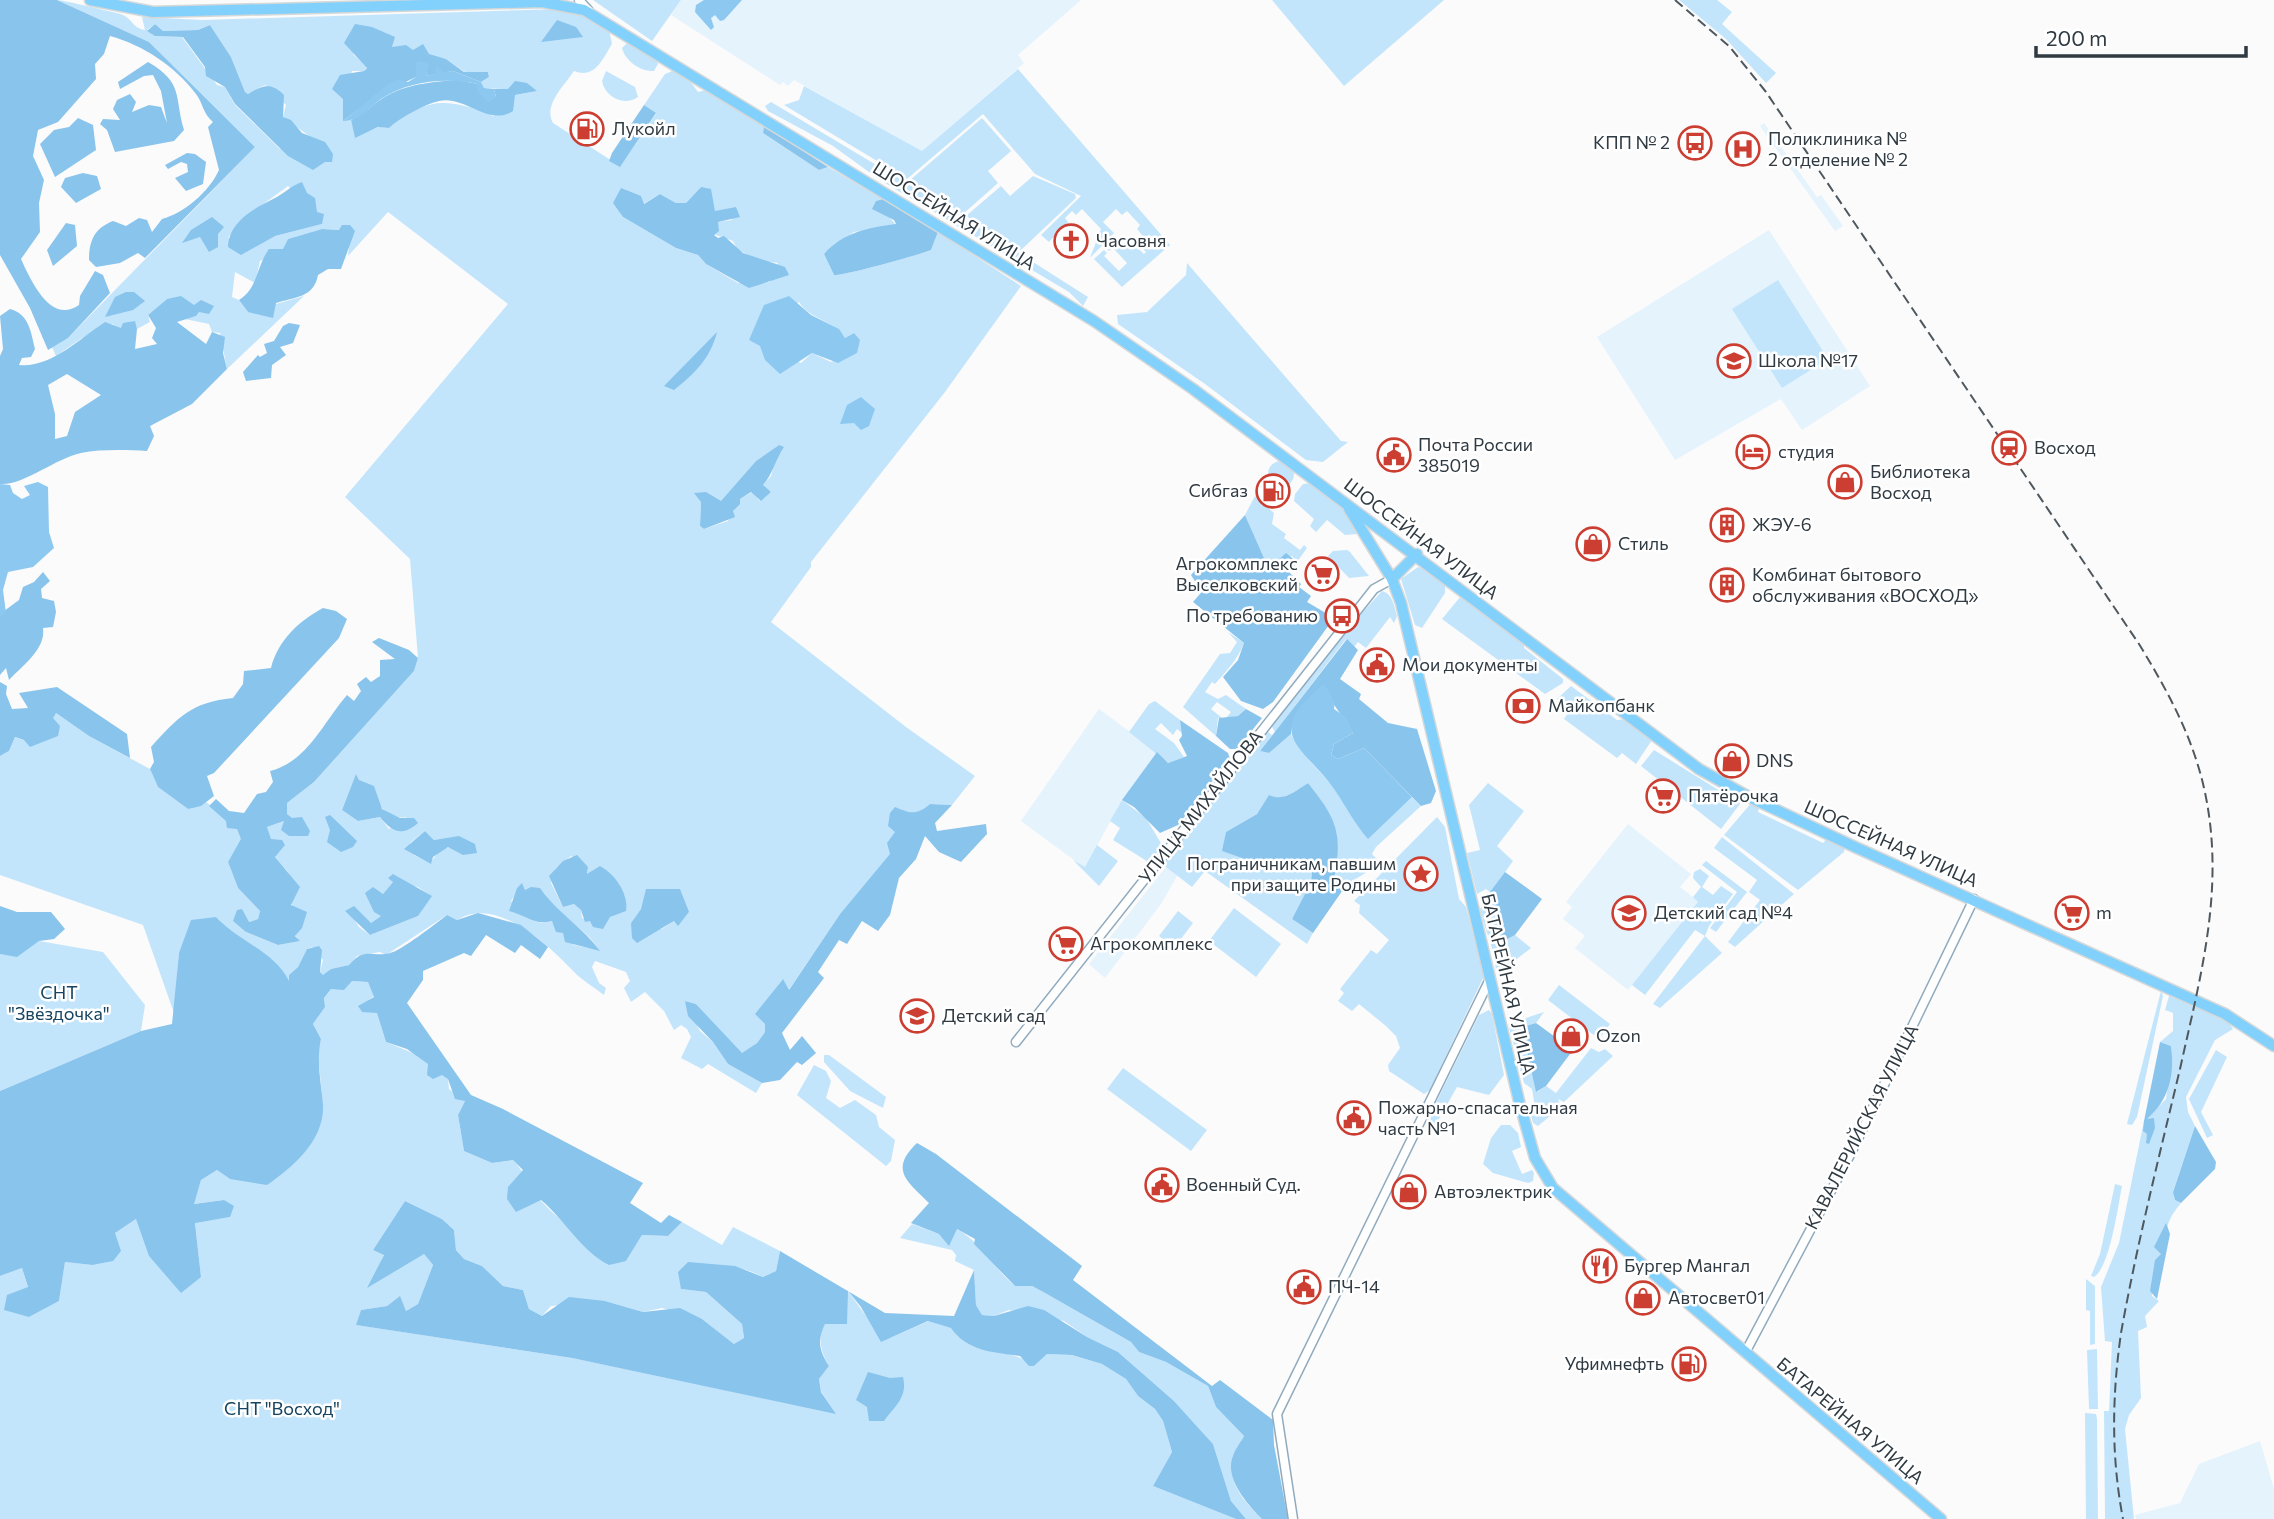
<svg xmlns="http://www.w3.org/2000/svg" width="2274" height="1519" font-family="Commissioner,sans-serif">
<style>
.built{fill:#e5f3fd}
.green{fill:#c3e5fc;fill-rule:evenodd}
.forest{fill:#89c4ec;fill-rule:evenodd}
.water{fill:#8dc8f1}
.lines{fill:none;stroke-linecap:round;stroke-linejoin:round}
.minor-casing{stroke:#91abbe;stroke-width:11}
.major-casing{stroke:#d5d8d9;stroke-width:13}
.minor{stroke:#fff;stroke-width:8}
.major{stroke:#82d1fd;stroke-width:10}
.rail{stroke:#4e585e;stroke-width:2;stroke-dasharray:10 5;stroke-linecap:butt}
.labels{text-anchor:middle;stroke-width:5;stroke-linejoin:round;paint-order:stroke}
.poi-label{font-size:18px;fill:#2f3a42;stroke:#fff;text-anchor:start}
.street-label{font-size:18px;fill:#2f3a42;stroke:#fff}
.park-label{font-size:18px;fill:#164460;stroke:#fff}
</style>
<rect width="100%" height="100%" fill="#fbfbfb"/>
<g class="built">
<path d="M681,0H1081L1018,55L1024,63L922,151L794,80L788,86L783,82L780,85L671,15Z"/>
<path d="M1764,123L1817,197L1821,195L1843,226L1835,231L1760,126Z"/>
<path d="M1769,230L1870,386L1802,430L1781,399L1675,460L1597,337Z"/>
<path d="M1099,709L1157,752L1119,805L1085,868L1021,821Z"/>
<path d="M1628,824L1691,874L1680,887L1699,902L1628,990L1575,948L1585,936L1563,919L1572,907L1566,902Z"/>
<path d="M1169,863L1177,876L1161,904L1105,978L1089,964Z"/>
<path d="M2260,1441L2274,1489V1519H2136L2135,1515L2180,1503L2199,1464Z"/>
</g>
<g class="green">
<path d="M57,0C62,0 119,13 123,15C133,20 133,28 145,30L142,17L203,20L560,9L589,17L609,29L612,44C602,60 595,79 574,71C564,86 543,105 553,123L620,166L656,114L644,105L665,74L675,70L689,80L698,92L707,90L764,126L763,133L819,170L828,167L883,199L876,201L896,225L854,232L824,254L834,275C843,276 919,255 931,250L938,232L1021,286L945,392L811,562V567L771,622L906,727L975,776L952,805L930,804L920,812L910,814L895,832L891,854L840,914L788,991L782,980L756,1014L765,1024V1032L757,1043L742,1054L696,1004L685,1001L700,1031L713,1042L728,1064L762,1083L756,1093L708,1064L702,1069L681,1058L691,1037L687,1029L681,1025L674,1030L664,1011L645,992L631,1002L624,988L630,981L626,972L595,961L592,967L599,983L606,988L604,995C595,988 585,982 577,975C552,949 498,894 457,920L447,915L386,955L380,952L357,956L349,965L331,969L323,976L320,972L323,960L312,947L307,949L298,967L289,975V983L251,945L231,933L216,917L179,953L174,1013L143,925L0,875V756L9,751L15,737L23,740L56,713L89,736L150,769L158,787L188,809L206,802L210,805L237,829L242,839L228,862L238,888L260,911L258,919L249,922L246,932L278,945L299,941C289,930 293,897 292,882C290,869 278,865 274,854C271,845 270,836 267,827L284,821L299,835L308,836L287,814V803L314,782L414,671L418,658L410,559L345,497L508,304L388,212L348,256L350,240L340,230L322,229L288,239L284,249L260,261L255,283L235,272L232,297L239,300L248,312L304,296L227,369L220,333L212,332L209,324L185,319L196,316L194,305L167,299L148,315L150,322L137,329L134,321L121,329L112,324L82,338L56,356L52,347L68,338L255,147L149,42ZM155,24L163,31L198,30L210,25L231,57L245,92L248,94L265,85L286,105L283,117L316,141L280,149L235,105L225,87L217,85L182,37L155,36L147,30ZM394,37L392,47L446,59L465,72H488L489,77L481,82L484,88L537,91L515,95L493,116C450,98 427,96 389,128L379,127L355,137L351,120H343V98L352,71H364L367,67L353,54ZM288,186L317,212L322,224L275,236L228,238L239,222ZM701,187L715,211H727L732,220L717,222L713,234L733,241L737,249L757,260L778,263L770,282L738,283L706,264L698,255L676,248L623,217L641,196L643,204L660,194L676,203H686ZM799,302C810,320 834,320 845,338L854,333L857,353L831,362L812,353L801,363L749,340L755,331ZM779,445L771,476L762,486L771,492L760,501L752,492L740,499L728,521L704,529L700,526L701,502H721L756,461ZM356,775C365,790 386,822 407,817L389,829L380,817L358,821L342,810ZM425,831L434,840L459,837L468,843L441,849L430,863L414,855L410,843ZM571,856L588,867L587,875L597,869L625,896L610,917L590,921L582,918L581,910L574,904L563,907L551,883L555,869ZM393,882L418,887L431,896L418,916L370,935L359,927L353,917L371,923L381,916L383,894ZM522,884L525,890L544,893C555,915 584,925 599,950L574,945L552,921C532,927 524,914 511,901ZM641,909L689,912L678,925L674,921L662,929L631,923Z"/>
<path d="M593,0H681L652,41Z"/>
<path d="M1272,0H1444L1344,86Z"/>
<path d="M1679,0H1717L1732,12L1722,24L1776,73L1766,83L1726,39Z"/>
<path d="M627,43L657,58L658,64L654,71C641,72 625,61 622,48Z"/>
<path d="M1018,69L1170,245L1122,287L1094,259L1104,250L1107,253L1104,256L1119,271L1127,263L1113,248L1109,251L1106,247L1117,237L1127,248L1133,243L1144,254L1146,252L1136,241L1142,235L1137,229L1140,225L1127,211L1122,215L1116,209L1103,222L1114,233L1090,258L1101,229L1082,209L1076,215L1072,211L1065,218L1068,222L1049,242L1041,235L1081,196L1035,174L983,114L907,179L784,105L799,100L804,86L922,151Z"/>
<path d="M606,71L635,87L638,97C624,107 605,97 602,81Z"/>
<path d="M771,102L945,206L1088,297L1083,306L1069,292L880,180L833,146L768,111L765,106Z"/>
<path d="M982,118L1011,151L988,171L998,183L963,214L909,181Z"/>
<path d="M1033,176L1075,194L1076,198L1021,250L966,216L1001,186L1010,196Z"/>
<path d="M1187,263L1341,441L1348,442L1323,462L1306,460L1205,384L1118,324L1117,315L1147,312L1186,275Z"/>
<path d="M1778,280L1828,359L1782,388L1732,309Z"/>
<circle cx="1281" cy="474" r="13"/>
<path d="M1312,483C1325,494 1359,516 1357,534L1345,535L1327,520L1316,532L1310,526L1314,519L1294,501L1295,494L1303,484Z"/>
<path d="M1255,496L1274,513L1272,524L1286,534L1284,538L1300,550L1304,545L1307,548L1297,562L1292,556L1276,562L1264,558L1245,515Z"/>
<path d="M1347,550L1350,552L1369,576L1349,578L1328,556L1333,551Z"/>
<path d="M1418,567L1434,573L1445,583V593L1422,628L1415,625L1401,579Z"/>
<path d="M1382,591C1393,594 1394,606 1397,616L1394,623L1390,617L1366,648L1358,642L1354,647L1346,639L1275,732L1271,725L1330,648Z"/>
<path d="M1461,596L1480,606L1481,612L1497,624H1503L1524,640V648L1563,679V683L1545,694L1442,619Z"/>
<path d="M1228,632L1244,643C1237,661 1226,671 1215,684L1212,682L1205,692L1218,699L1226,695L1246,709L1238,716L1226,718L1231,712L1217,702L1211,709L1222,718H1218L1216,736L1183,707L1220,654L1230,653L1237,642Z"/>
<path d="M1571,686L1617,720L1628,719L1652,740L1636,764L1622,753L1617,758L1564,719L1571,709L1557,699Z"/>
<path d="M1155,701L1180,720L1182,733L1177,729L1173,735L1161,723L1155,729L1174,743L1184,757L1168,763L1129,732L1149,704Z"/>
<path d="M1267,731L1272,735L1260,751L1269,753L1291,734C1302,756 1318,768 1333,787C1346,804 1354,822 1368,838L1412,797L1421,806L1376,847L1372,854L1379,861L1369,871L1347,884L1333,879C1343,834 1337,819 1308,783C1295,791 1284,802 1269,796L1257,814L1226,832L1223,851L1253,862L1312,872L1311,882L1292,919L1313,933L1307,944L1205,871L1192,887L1162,864Z"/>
<path d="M1654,750L1720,791L1723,788L1739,796L1740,804L1721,829L1641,766Z"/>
<path d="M1488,783L1524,811L1497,846L1513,861L1491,892L1503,942L1515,935L1531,948L1500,972L1496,971C1495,949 1485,931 1480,909L1490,892L1486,889L1477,894L1467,853L1480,850L1469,805Z"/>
<path d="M1122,800L1146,818L1162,845L1150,863L1113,840L1120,828L1110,821Z"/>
<path d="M1752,802L1759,807L1758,812L1823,843L1827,838L1845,846L1844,852L1798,890L1724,835Z"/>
<path d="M1437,817L1445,827L1459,899L1466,907L1484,976L1430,1090L1424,1094L1389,1071L1388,1065L1400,1048L1396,1036L1386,1026L1359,1004L1352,1011L1338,1001L1344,993L1340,989L1371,950L1377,954L1389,940L1359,913L1360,905L1354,901Z"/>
<path d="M1722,837L1794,894L1735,947L1728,942L1760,900L1749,892L1757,880L1714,848Z"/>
<path d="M1097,845L1118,861L1099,886L1073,860L1085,867Z"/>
<path d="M1706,861L1747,892L1716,932L1710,928L1737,892L1702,865Z"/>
<path d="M1700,869L1709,876L1702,887L1713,895L1721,886L1733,894L1709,926L1705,936L1722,953L1660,1008L1653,1004L1705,936L1695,930L1645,995L1632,985L1698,902L1693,897L1701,887L1693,878L1694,872Z"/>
<path d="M1234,908L1281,944L1256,977L1209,941Z"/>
<path d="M1178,911L1193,923L1174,948L1159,936Z"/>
<path d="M39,941L103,952L145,1005L141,1031L0,1091V954L31,946Z"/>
<path d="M352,981L368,982L374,996L359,1007L362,1012H377L386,1042L420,1056L448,1078L449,1089L465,1101L458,1115L464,1151L492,1163L513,1160C525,1172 530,1188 541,1201C568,1229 592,1243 626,1261L642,1235L668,1236L682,1222L722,1245L733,1227L780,1251L776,1271L763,1277C725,1258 713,1268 681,1289L706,1292L742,1324L744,1339L734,1344L702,1319L662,1308L643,1312L605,1301L551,1306L542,1316L529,1309L523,1290L503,1286L482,1266L464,1259L456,1250L454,1230L442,1219L405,1201L373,1250L384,1254L379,1266L424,1254L433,1265L418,1304L406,1311L399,1297L387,1306L361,1310L357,1325L572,1358L835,1413L821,1391L819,1379L829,1366C809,1333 829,1318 847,1290L875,1328L890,1338L929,1321L952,1328C975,1362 1005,1343 1034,1366L1047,1354L1072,1355L1102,1364L1126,1379L1138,1396L1155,1409L1163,1421L1172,1452L1153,1486L1236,1519H0V1276L22,1268L28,1288L29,1317L59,1301L65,1262L92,1265L115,1233L136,1219L201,1277L195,1222L230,1217L224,1200L193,1204L201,1180L217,1170L230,1179L323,1108L318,1052L321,1039L313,1024L325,1007L324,998L331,989Z"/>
<path d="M1559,985L1610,1024L1599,1039L1548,1000Z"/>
<path d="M2161,991L2163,996L2137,1117L2132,1125L2127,1124Z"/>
<path d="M2174,995L2228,1022L2233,1029L2215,1040L2186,1097L2188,1112L2195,1126L2173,1191L2175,1200L2181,1203C2160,1228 2171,1232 2161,1254C2153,1271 2152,1275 2152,1296L2159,1301L2145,1316L2147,1327L2138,1331L2141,1398L2129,1415L2125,1429L2134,1519H2105L2104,1411H2109L2112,1342L2105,1341L2101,1287L2119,1243L2144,1121L2166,1099L2172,1058L2171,1046L2160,1042L2173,1031V1013L2165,1010L2169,996Z"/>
<path d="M1489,1010L1492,1014L1504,1075L1489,1095L1457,1087L1435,1126L1427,1121L1479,1015Z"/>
<path d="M1544,1012L1536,1023L1522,1027L1537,1092L1546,1086L1556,1093L1591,1048L1599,1052L1605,1049L1613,1056L1564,1102L1558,1099L1561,1107L1538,1126L1533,1123L1530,1111L1535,1107L1532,1089L1524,1083L1508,1024Z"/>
<path d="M2216,1050L2227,1057L2201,1112L2213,1135L2207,1138L2189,1099Z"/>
<path d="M824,1055H829L886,1097L883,1108L850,1091L824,1062Z"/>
<path d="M814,1065L826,1071L831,1081L826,1098L840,1108L855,1100L876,1115L879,1127L895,1140L891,1161L886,1166L797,1095Z"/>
<path d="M1123,1068L1207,1130L1191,1151L1107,1089Z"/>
<path d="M1501,1125H1510L1518,1133L1521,1147L1512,1151L1522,1174L1532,1170L1534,1173L1533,1181L1528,1183L1493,1173L1483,1164L1491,1138Z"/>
<path d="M2115,1184L2122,1186C2118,1206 2110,1267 2094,1277L2091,1276L2100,1254Z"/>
<path d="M912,1224L939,1234L957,1229C981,1242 993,1268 1015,1286H1032L1045,1293L1131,1342L1139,1352L1166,1362L1208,1386L1216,1407L1244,1436C1222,1473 1233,1490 1262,1519H1246L1231,1501L1213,1444L1174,1401L1118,1352L1087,1337L1064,1321L1009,1310L994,1316L982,1315L976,1305L974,1270L955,1261L956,1255L952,1250L900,1238Z"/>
<path d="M2086,1279L2095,1286V1344L2090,1345V1311L2086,1310Z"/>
<path d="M2097,1349L2098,1409H2089L2087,1350Z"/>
<path d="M2085,1413L2096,1414L2097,1419L2098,1519H2086Z"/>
</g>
<g class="forest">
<path d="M0,0H57L149,42L255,147L145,258L138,253L120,263L96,267L89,260C89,240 95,228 113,221L126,226L139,218L147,220L152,232L162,219C184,213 209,192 219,170L208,127L213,122C203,114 203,103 196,94C175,66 143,45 110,36L104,54L95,64L96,79L58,122L38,130L33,156L44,180L39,203L40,232L21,259C31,281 51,325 79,305L80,296L95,271L103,275L110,293L68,338L48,350L30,308L0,255Z"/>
<path d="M557,20L576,27L583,37L541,42Z"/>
<path d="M155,24L163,31L198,30L210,25L231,57L245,92L248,94C263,85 271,82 284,95L283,117L291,120L302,133L325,142L333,154L332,162H325L313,170L288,156L235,104L225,87L206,76L205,67L183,37L155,36L147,31Z"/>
<path d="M355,24L372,27L395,37L392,47L406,45L413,50L423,44L429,54L446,59L464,72H488L489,77L481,82L453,71L426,76L427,69L418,70L416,77L376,96L343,121V99L332,89L340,75L364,71L367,68L344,43Z"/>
<path d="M148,62C184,83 174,96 184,130L174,141L115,152L107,130L100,124L103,119L120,120L113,109L117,100L130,94L136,102L132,112L149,105L161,107L167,123L161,91L153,75L144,76L120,89L118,82Z"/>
<path d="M457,80L478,84L496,97L494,89H508L515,81L527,83L537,91L515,95L513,111C488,127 465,95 439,101C423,105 401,117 389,128L378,127L355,138L351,120C366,113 371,106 383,98C406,84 430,82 457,80Z"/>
<path d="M644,105L656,113L620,167L609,161L612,153Z"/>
<path d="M78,118L93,125L96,150L55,177L40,144L54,130L69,127Z"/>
<path d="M764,126L828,167L819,170L763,133Z"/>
<path d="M187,153L195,154L206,162L203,184L186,191L175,178L188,172L187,164L181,162L168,169L165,165Z"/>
<path d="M83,173L97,176L101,189L76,203L61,187L65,178Z"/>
<path d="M302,182L307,193L315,198L317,212L324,214L322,224L275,236L241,255L228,247C229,222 253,209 273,199C284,194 290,186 302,182Z"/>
<path d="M701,187L711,189L715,211L736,207L740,217L718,222L719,231L714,235L718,238L724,236L743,253L785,267L789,275L749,288L706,264L698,255L676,248L623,217L613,203L621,188L641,196L644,204L660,194L676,203H686Z"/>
<path d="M883,199L938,232L931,250C919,255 843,276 834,275L824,254C844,232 867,228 896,224L894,220L872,209L876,201Z"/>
<path d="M212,217L224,227L218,234V247L209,252L200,237L182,243L191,230Z"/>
<path d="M66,223L75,225L77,246L53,266L47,250Z"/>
<path d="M342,225H350L355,231L341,269H328L318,275C314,298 294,297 276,303L273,318L248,312L239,300C258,288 256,267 269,249H283L288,239L322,229L339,230Z"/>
<path d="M126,292H134L145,301L133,310L105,317L115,297Z"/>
<path d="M181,296L194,305L201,300L214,306L209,314L199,312L196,316L177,322L206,344L212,332L225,337L223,353L227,369L192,404L150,426L154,436L147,451C127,450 101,449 81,453C56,458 23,486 0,484V356L3,349L0,316L10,309C29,314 31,332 35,349L31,357L22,358L19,365C51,368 79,339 105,322L121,328L123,323L135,321L137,329L135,349L157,344L152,338L156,328L148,315L167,299ZM67,374L101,395L75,412L67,436L55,439V414L48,385Z"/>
<path d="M289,323L300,325L293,343L280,347L286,355L272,365L271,378L246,381L243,372L258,355L260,357L267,353L264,344L274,341L283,326Z"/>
<path d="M717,332C710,359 695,373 674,390L664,386Z"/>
<path d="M779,445L784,447C775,460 773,474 763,485L771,492L761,501L751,492L740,499V504L733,511L735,517L704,529L700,526L701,502L694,493L706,492L721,501L756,461Z"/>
<path d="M1245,515L1264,558L1276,562L1286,553L1297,562L1289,572L1301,584L1299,587L1311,596L1307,602L1334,618L1273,702L1263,709L1241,701L1223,677L1238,660L1244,643L1193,602L1205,588L1196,583L1191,575Z"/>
<path d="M43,572L50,581L41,589L42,598L54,601L56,612L53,627L43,628C46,649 23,665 9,680L6,668L0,675V614L19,600L23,587L34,582Z"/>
<path d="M323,608L336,611L347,619L339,638L214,773L207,776L214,796L201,806L188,809L158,787L150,769L154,762L151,747C178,717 192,702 233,698L243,684L244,671L271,668C278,640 299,621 323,608Z"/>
<path d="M379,638L409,650L418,658L414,671L314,782L287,803V814L292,818L302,817L310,831L308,836H289L281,830L284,821L267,827L271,839L282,840L285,845L275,857L300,887L291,905L307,912L302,928L295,936L300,941L278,945L246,932L233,921L237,910L242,909L249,922L258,919L260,911L238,888L228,862L241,839L237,829L227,828L226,821L209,806L216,799L229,811L244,813L257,794L266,792L273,782L270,771C307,762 323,723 347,695L354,701L361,691L357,684L366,677L371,682L380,676V660L395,659L372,642Z"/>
<path d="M1347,639L1358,650L1340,679L1361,694L1359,699L1388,723L1417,729L1436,791L1431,803L1421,806L1364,748L1338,759L1331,755L1334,744L1353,733C1343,716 1332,705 1324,685C1310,696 1292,715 1291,734L1269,753L1260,751Z"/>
<path d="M0,682L7,686L6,694L12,709L28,708L19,693L57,687L127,734L130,758L89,736L56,713L53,718L60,726L58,736L30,747L24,740L15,737L9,751L0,756Z"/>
<path d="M1246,709L1262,718L1237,749H1230L1216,736L1219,718L1238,716Z"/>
<path d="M1180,720L1228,753L1230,759L1178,825L1160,833L1134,807L1122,800L1157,752L1168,763L1187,756L1179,740L1182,736Z"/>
<path d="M356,774L359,780L374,786L382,809L400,818H414L418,823C402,837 392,832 380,817L358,821L342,810Z"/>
<path d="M1308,783C1337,819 1343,833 1334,879L1347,884L1313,933L1292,919L1311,882L1312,872L1253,862L1222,851L1226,832L1257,814L1269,795C1284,802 1295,791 1308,783Z"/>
<path d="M930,804L952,805L935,823L937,831L986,824L987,834L961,862L939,852L925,836L916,859L899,878L890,915L878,931L862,921L847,944L839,940L818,972L824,978L782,1033L790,1050L802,1036L816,1053L802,1065L797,1062L780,1080L762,1083L728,1064L713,1042L688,1016L685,1001L696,1004L742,1053L757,1043L765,1032V1024L755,1014L783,979L789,990L840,914L890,854L887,843L895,832L888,826L890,813L895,807C911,814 917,815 930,804Z"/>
<path d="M330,815L357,841L353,847L341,852L327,842L330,830L325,817Z"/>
<path d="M425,831L434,840L459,836L475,844L477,853L463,855L448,847L433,857L431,864L404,849Z"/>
<path d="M577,855L588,867L587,874L600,866C615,874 629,894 626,911L610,917L603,929L593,927L590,921L585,922L581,910L574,904L563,907L549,876L563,861Z"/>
<path d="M1505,872L1542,899L1515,935L1502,942L1490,892Z"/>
<path d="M393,874L432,896L418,916L370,935L345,911L354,906L371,923L381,916L374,912L365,893L373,887L383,894L393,882L388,878Z"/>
<path d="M522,883L525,890L531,887L540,888C557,913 581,925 600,951L565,942L563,933L556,932L552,921C534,926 526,915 509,911L517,888Z"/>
<path d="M646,889H680L689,912L678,926L674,921L637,943L632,938L631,923L641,909Z"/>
<path d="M0,906L17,912H51L65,929L54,939L39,941L17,957L0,954Z"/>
<path d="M478,913L521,925L548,947L540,959L521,945L515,953L486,935L471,956L464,953L423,971V980L407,1003L471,1095L503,1109L643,1183L630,1203L661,1223L669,1215L682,1222L668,1236L642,1235L626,1261L609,1265C581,1251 565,1220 541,1200L516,1212L507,1199L508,1187L523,1170L513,1160L492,1163L464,1151L458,1115L465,1101L455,1099L448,1079L442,1075L433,1079L427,1075L428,1064L407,1049L386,1042L377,1013L362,1012L358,1006L374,997L368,982L352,981L344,990L331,989L324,998L325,1007L313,1024L321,1039C316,1061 321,1082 323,1104C325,1140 293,1167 267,1185L230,1179L217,1170L201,1180L194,1204L224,1200L234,1206L230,1217L195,1223L201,1277L181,1293L149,1256L136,1219L115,1233L121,1251L113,1261L92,1265L65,1262L59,1301L29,1317L4,1310L7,1295L28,1287L22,1268L0,1276V1091L141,1031L172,1024L179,953L191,920L216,917C239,942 274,951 289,981V975L298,967L307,949L319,946L322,950L320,972L323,975L331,969L349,965C365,946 372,958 390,953C401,951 435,924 447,915L457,920Z"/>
<path d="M1536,1023L1573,1050L1546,1086L1536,1092L1522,1027Z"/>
<path d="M2160,1042L2171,1046C2175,1075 2169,1100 2147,1119L2154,1118L2155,1128L2149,1144L2146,1143L2147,1134L2143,1131L2144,1121Z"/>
<path d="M2195,1126L2216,1162L2215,1169L2181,1203L2175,1200L2173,1192Z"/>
<path d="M917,1143L936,1154L1082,1266L1073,1280L1212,1386L1220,1380L1273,1420L1274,1445L1288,1519H1262C1247,1504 1224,1478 1233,1456C1235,1449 1241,1442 1244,1436L1216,1407L1208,1386L1166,1362L1139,1352L1131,1342L1045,1293L1032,1286H1015L974,1244L975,1239L957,1229L949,1246L939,1234L911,1223L929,1203C907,1181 889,1170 917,1143Z"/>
<path d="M405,1201L442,1219L454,1230L456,1250L464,1259L482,1266L503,1286L523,1290L529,1309L542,1316L569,1297L605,1301L643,1312L680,1308L702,1319L734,1344L744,1338L742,1324L706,1292L681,1289L678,1272L688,1262L735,1266L763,1277L776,1271L780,1251L885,1313L954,1316L974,1270L976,1305L982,1315L994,1316L1028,1306L1044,1310L1087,1337L1118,1352L1174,1401L1213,1444L1231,1501L1246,1519H1236L1153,1486L1172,1452L1163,1421L1155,1409L1138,1396L1126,1379L1102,1364L1072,1355L1047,1354L1034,1366H1029L1020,1356C993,1352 968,1352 951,1328L928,1321L881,1342L861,1307L848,1291L847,1324H825C817,1341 819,1350 829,1366L819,1379L821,1392L836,1414L572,1358L356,1325L361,1310L387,1306L400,1296L406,1311L418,1304L433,1265L424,1254L367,1288L384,1255L373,1250Z"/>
<path d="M2166,1223L2170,1234L2157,1299L2150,1291L2155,1260L2161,1254L2154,1247Z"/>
<path d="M868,1372L890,1378L903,1377C908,1397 895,1406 884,1421H869L867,1407L856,1400Z"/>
</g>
<g class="water">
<path d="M704,0H742L724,20L720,21L715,15L711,18L714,27L711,30L695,12L696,5Z"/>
<path d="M420,61L429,64L426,76L434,74L437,67L443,72L453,71L481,82L484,88L494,89L496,97L489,103L477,91V84C447,77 407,81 381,99C368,109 361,120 343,121C363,107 377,89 398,79L408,82L416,77V63Z"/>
<path d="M789,296L811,315L839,329L845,338L854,333L860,340L857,353L838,363L812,353L780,374L765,360L760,346L749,340L764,305Z"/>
<path d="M861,397L875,409L869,426L861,430L854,423L840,424L847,405Z"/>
<path d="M38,482L48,487L49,532L54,548L33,567L8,572L3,590L6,613L0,617V484L10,485L13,493L22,499L30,495L24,486Z"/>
<path d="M1324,684L1335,702L1334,709L1347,718L1353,733L1334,744L1331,755L1338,759L1364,748L1412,797L1368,839C1354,823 1346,806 1334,789C1303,745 1261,736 1324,684Z"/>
</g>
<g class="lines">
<defs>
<g id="minor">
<path d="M579,0L589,11"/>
<path d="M1016,1042L1374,589L1392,579"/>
<path d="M1745,1353L1850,1155L1974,899"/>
<path d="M1293,1519L1277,1414L1490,979"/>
</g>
<g id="major">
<path d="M90,0L153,12L542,2L584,10L1094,321L1193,389L1699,769L1749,797L1855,847L2225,1014L2274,1046"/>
<path d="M1349,509L1392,579L1401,603L1519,1101L1535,1158L1553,1188L1941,1519"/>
<path d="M1392,579L1417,554"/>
</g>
</defs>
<use href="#minor" class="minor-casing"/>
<use href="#major" class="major-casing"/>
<use href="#minor" class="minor"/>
<use href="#major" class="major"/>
<path class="rail" d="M1675,0L1729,46L1766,92L2139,644C2167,690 2192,735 2204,788C2226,886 2201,974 2180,1069C2159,1157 2137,1244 2121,1333C2112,1396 2111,1456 2123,1519"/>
</g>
<defs>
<symbol id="fuel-ring" viewBox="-11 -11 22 22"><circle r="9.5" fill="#fff" stroke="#cb3e31" stroke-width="1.5"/><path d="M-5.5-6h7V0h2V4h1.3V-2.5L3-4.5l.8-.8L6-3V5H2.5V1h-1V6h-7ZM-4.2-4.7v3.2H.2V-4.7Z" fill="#cb3e31"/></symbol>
<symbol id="bus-ring" viewBox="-11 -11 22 22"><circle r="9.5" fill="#fff" stroke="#cb3e31" stroke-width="1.5"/><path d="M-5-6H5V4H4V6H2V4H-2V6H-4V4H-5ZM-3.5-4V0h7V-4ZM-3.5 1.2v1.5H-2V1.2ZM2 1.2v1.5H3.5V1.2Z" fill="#cb3e31"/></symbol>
<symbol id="hospital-ring" viewBox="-11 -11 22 22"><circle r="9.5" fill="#fff" stroke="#cb3e31" stroke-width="1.5"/><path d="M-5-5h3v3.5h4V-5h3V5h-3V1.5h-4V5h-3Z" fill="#cb3e31"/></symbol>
<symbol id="church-ring" viewBox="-11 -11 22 22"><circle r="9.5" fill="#fff" stroke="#cb3e31" stroke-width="1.5"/><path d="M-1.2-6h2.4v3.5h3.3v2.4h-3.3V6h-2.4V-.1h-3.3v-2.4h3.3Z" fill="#cb3e31"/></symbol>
<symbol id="school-ring" viewBox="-11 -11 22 22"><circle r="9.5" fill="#fff" stroke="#cb3e31" stroke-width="1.5"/><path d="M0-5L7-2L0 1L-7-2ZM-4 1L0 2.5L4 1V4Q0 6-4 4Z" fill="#cb3e31"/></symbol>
<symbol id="station-ring" viewBox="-11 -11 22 22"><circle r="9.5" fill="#fff" stroke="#cb3e31" stroke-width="1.5"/><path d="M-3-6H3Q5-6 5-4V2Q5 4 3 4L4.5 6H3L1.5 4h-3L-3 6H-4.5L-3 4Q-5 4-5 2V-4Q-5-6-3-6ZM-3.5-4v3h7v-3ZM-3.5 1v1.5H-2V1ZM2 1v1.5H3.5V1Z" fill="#cb3e31"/></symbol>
<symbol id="hotel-ring" viewBox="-11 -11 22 22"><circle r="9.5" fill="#fff" stroke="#cb3e31" stroke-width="1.5"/><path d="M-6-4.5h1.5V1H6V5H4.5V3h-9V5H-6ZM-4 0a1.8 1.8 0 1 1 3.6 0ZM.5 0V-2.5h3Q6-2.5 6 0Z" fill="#cb3e31"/></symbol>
<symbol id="civic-ring" viewBox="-11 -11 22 22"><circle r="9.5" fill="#fff" stroke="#cb3e31" stroke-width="1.5"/><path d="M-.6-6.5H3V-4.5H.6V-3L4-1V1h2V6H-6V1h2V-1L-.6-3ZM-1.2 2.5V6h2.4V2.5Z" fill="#cb3e31"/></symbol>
<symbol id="shop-ring" viewBox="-11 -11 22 22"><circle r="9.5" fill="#fff" stroke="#cb3e31" stroke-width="1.5"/><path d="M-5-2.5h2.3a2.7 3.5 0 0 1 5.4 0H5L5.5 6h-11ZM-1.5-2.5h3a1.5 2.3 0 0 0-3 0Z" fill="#cb3e31"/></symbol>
<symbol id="building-ring" viewBox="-11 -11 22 22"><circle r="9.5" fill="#fff" stroke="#cb3e31" stroke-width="1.5"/><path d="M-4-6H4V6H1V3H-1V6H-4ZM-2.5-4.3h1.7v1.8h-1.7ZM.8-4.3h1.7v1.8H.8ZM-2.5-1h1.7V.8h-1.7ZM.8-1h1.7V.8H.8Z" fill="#cb3e31"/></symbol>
<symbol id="supermarket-ring" viewBox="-11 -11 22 22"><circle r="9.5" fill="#fff" stroke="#cb3e31" stroke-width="1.5"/><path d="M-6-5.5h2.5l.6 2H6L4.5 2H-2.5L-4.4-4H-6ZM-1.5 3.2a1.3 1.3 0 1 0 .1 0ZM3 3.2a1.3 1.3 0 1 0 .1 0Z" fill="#cb3e31"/></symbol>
<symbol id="bank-ring" viewBox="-11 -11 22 22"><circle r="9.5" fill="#fff" stroke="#cb3e31" stroke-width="1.5"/><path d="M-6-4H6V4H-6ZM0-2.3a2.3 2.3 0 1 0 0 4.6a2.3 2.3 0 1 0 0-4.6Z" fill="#cb3e31"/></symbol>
<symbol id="sight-ring" viewBox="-11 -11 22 22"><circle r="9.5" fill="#fff" stroke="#cb3e31" stroke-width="1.5"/><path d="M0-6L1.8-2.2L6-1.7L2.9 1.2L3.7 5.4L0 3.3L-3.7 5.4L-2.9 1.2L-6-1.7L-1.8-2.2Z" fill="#cb3e31"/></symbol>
<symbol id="restaurant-ring" viewBox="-11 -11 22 22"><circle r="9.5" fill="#fff" stroke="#cb3e31" stroke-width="1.5"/><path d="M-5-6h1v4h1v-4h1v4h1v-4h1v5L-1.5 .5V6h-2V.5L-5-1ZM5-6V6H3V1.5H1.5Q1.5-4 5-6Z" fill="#cb3e31"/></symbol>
</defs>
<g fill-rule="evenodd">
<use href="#fuel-ring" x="568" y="110" width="38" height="38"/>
<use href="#bus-ring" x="1676" y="124" width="38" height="38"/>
<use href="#hospital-ring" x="1724" y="130" width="38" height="38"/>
<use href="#church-ring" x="1052" y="222" width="38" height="38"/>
<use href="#school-ring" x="1715" y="342" width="38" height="38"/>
<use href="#station-ring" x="1990" y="429" width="38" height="38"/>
<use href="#hotel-ring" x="1734" y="433" width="38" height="38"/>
<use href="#civic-ring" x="1375" y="436" width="38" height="38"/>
<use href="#shop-ring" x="1826" y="463" width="38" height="38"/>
<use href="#fuel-ring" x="1254" y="472" width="38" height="38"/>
<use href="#building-ring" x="1708" y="506" width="38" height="38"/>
<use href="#shop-ring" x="1574" y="525" width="38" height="38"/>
<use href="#supermarket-ring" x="1303" y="555" width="38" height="38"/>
<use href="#building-ring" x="1708" y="566" width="38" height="38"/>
<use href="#bus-ring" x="1323" y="597" width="38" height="38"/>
<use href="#civic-ring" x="1358" y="646" width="38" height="38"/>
<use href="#bank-ring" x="1504" y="687" width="38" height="38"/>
<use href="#shop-ring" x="1713" y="742" width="38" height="38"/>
<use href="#supermarket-ring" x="1644" y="777" width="38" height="38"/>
<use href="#sight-ring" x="1402" y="855" width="38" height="38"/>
<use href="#school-ring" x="1610" y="894" width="38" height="38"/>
<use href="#supermarket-ring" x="2053" y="894" width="38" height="38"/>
<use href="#supermarket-ring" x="1047" y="925" width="38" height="38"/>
<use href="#school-ring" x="898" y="997" width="38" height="38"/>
<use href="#shop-ring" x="1552" y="1017" width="38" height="38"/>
<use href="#civic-ring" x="1335" y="1099" width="38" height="38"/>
<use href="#civic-ring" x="1143" y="1166" width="38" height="38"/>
<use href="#shop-ring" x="1390" y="1173" width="38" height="38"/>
<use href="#restaurant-ring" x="1581" y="1247" width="38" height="38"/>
<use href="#civic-ring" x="1285" y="1268" width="38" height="38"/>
<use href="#shop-ring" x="1624" y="1279" width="38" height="38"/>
<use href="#fuel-ring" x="1670" y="1345" width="38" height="38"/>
</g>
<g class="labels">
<g class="poi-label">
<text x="612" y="135">Лукойл</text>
<text x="1768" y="145">Поликлиника №<tspan x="1768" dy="21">2 отделение № 2</tspan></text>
<text x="1670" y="149" text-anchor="end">КПП № 2</text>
<text x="1096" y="247">Часовня</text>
<text x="1758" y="367">Школа №17</text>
<text x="1418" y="451">Почта России<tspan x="1418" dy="21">385019</tspan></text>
<text x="2034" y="454">Восход</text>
<text x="1778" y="458">студия</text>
<text x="1870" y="478">Библиотека<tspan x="1870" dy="21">Восход</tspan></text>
<text x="1248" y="497" text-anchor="end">Сибгаз</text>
<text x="1752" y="531">ЖЭУ-6</text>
<text x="1618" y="550">Стиль</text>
<text x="1298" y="570" text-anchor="end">Агрокомплекс<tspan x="1298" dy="21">Выселковский</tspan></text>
<text x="1752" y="581">Комбинат бытового<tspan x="1752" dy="21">обслуживания «ВОСХОД»</tspan></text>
<text x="1318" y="622" text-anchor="end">По требованию</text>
<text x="1402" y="671">Мои документы</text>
<text x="1548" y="712">Майкопбанк</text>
<text x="1756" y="767">DNS</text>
<text x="1688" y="802">Пятёрочка</text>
<text x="1396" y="870" text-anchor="end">Пограничникам, павшим<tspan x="1396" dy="21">при защите Родины</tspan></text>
<text x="1654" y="919">Детский сад №4</text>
<text x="2096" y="919">m</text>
<text x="1090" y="950">Агрокомплекс</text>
<text x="942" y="1022">Детский сад</text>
<text x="1596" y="1042">Ozon</text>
<text x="1378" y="1114">Пожарно-спасательная<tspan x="1378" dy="21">часть №1</tspan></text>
<text x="1186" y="1191">Военный Суд.</text>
<text x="1434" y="1198">Автоэлектрик</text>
<text x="1624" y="1272">Бургер Мангал</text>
<text x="1328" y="1293">ПЧ-14</text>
<text x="1668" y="1304">Автосвет01</text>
<text x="1664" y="1370" text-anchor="end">Уфимнефть</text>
</g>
<g class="street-label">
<text transform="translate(954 216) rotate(32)" y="6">ШОССЕЙНАЯ УЛИЦА</text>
<text transform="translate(1421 539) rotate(37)" y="6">ШОССЕЙНАЯ УЛИЦА</text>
<text transform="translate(1201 807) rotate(-52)" y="6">УЛИЦА МИХАЙЛОВА</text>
<text transform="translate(1891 844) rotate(24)" y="6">ШОССЕЙНАЯ УЛИЦА</text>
<text transform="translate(1508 984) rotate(77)" y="6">БАТАРЕЙНАЯ УЛИЦА</text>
<text transform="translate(1862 1127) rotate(-63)" y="6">КАВАЛЕРИЙСКАЯ УЛИЦА</text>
<text transform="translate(1850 1421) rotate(40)" y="6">БАТАРЕЙНАЯ УЛИЦА</text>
</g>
<g class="park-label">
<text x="59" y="999">СНТ<tspan x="59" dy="21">"Звёздочка"</tspan></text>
<text x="282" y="1415">СНТ "Восход"</text>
</g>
</g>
<path d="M2036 46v10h210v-10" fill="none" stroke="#2f3a42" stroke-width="3.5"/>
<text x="2046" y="46" font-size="21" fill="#2f3a42" stroke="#ffffff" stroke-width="5" paint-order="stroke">200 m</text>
</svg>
